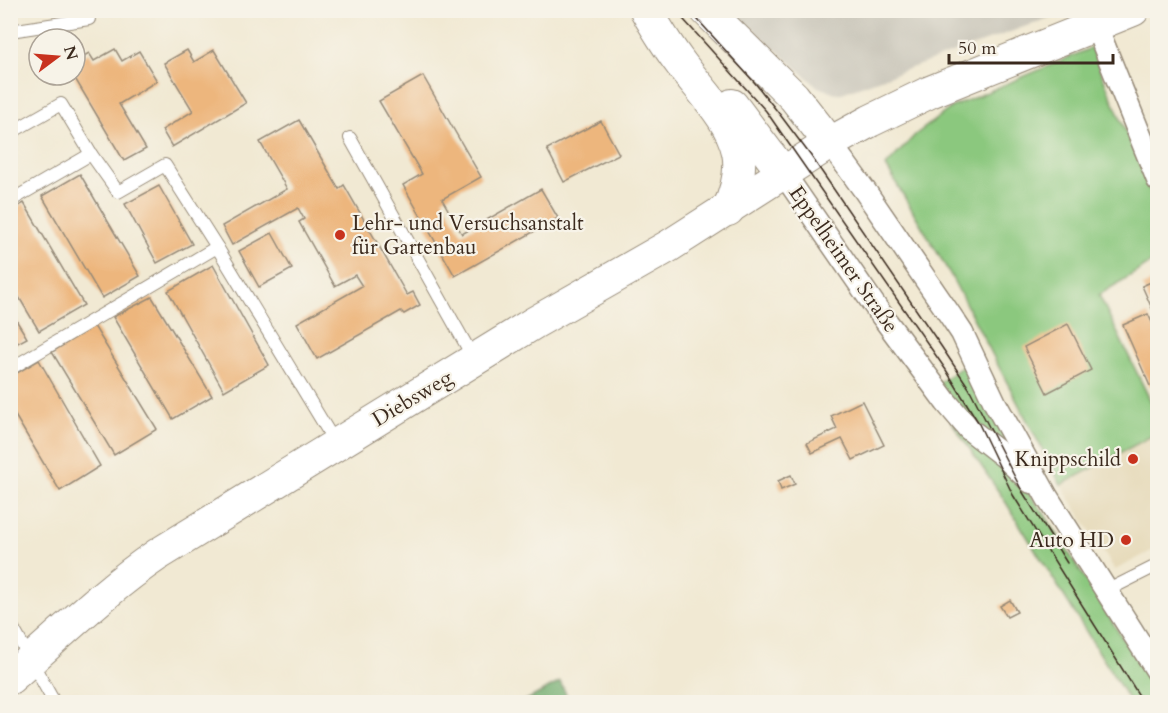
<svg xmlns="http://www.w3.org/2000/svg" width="1168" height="713" font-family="Cardo,serif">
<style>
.built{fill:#e6daba}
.industrial{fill:#c8c4b8}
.green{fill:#8bc87e;stroke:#63794e;stroke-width:1.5}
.forest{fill:#70ac6d;stroke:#566b46;stroke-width:1.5}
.building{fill:#edb67d}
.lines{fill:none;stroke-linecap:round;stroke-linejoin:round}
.lane-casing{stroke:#968a78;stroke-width:14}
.street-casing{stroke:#968a78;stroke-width:25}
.secondary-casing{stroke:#968a78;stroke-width:34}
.lane{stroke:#fff;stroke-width:12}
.street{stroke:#fff;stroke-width:22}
.secondary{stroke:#fff;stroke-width:32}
.tram{stroke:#3b2a1e;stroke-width:1.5}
.poi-dot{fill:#c8321e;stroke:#f7f3e8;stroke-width:2}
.labels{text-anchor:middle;stroke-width:4.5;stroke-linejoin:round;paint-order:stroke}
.poi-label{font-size:21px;fill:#3b2a1e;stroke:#f7f3e8;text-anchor:end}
.street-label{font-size:21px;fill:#3b2a1e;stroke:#f7f3e8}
</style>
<rect width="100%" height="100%" fill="#f7f3e8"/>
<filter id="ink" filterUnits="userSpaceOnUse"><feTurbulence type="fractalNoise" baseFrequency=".0167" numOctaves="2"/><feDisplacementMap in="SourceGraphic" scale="12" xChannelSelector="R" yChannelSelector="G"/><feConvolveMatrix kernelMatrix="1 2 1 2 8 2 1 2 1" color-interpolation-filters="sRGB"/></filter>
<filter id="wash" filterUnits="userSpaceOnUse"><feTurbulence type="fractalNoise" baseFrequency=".008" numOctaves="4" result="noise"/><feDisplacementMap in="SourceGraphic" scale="24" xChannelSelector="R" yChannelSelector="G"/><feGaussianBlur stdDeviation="1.35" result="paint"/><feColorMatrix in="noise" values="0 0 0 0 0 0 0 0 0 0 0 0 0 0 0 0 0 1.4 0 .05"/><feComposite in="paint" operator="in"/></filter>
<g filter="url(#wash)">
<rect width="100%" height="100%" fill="#f1e9d3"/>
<path class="built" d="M1157,433V548L1115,570L1061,485Z"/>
<path class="industrial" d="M732,11H1068L839,94L818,87Z"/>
<g class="green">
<path d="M1091,48L1157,207V259L1099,295L1157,414V433L1061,485L949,272L886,166L915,135L952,107Z"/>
<path d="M966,364L1017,459L937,384Z"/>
<path d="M951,421L1028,492L1043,512L1157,693V702H1130L1005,501Z"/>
</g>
<path class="forest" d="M560,682L570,702H523Z"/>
<g id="blocks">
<g class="building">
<path d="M115,49L122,61L139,51L157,81L119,104L146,149L124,161L73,75H75V61L89,53L94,61Z"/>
<path d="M187,50L194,62L214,50L246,103L172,147L162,130L193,111L164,63Z"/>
<path d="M423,76L481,177L442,199L462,234L541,189L558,218L455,276L403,185L422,174L379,101Z"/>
<path d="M299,120L339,189L344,185L407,295L413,292L420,305L404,314L401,311L317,359L297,323L362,286L355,275L335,286L299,222L304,219L298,208L232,245L222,226L287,189L260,142Z"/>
<path d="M601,121L619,154L564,182L547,149Z"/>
<path d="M80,174L140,276L102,298L42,196Z"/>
<path d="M159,186L192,244L157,263L125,204Z"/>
<path d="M24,203L84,305L39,331L10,282V211Z"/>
<path d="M272,233L292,269L259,287L239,251Z"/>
<path d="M213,265L269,365L224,391L168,291Z"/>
<path d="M1158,279V322L1142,286Z"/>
<path d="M152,297L212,396L173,419L113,317Z"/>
<path d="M10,310L27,338L10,347Z"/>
<path d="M1148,314L1158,335V382L1150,386L1123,325Z"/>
<path d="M1068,324L1091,370L1047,393L1024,347Z"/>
<path d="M94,326L157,429L114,455L52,352Z"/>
<path d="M39,360L100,466L60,491L10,407V377Z"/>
<path d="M862,401L884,445L853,460L842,439L812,453L807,443L837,429L831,416Z"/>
<path d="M791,475L795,484L781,490L778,481Z"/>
<path d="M1010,600L1017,612L1007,617L1000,606Z"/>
</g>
</g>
</g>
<g filter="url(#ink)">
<use href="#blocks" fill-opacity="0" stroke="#968a78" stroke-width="1.5"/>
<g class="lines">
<defs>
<g id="lane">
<path d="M10,31L89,19L85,10"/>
<path d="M10,133L61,104L91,154L118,192L165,165L217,247L336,444"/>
<path d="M350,138L474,359"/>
<path d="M10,201L91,154"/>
<path d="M10,369L217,247"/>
<path d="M1106,591L1158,565"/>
<path d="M10,623L54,702"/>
</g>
<g id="street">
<path d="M1096,26L1158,180"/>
<path d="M830,143L865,191L950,315L962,333L995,403L1047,497L1158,672"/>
<path d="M784,174L877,309L946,402L969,429L1005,457L1031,482"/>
</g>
<g id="secondary">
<path d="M646,10C657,29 668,47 681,64C701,91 731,119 738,152C742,172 736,192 728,210"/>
<path d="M706,10L794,97L830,143"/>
<path d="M732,105L784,174"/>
<path d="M10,678C59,636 104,591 157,555L534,323L669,246L830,143L870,121L930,92L1133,10"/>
</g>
</defs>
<use href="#lane" class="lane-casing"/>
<use href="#street" class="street-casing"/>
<use href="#secondary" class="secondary-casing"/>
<use href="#lane" class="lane"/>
<use href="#street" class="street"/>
<use href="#secondary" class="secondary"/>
<g class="tram">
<path d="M675,10L766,111L946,370L978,422L1013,495L1143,702"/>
<path d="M689,10L755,83L781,116L811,156L941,346L969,388L1022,491L1067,563"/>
</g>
</g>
</g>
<g class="poi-dot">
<circle cx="340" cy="235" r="6"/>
<circle cx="1133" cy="459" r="6"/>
<circle cx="1126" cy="540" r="6"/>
</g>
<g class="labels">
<g class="poi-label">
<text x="352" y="230" text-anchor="start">Lehr- und Versuchsanstalt<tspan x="352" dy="24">für Gartenbau</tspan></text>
<text x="1121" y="466">Knippschild</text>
<text x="1114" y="547">Auto HD</text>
</g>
<g class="street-label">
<text transform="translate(844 259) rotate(55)" y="7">Eppelheimer Straße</text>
<text transform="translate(412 398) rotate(-31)" y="7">Diebsweg</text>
</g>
</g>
<rect width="1168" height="713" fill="none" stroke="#f7f3e8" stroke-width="36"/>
<g transform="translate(57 57) rotate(74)"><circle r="28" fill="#f7f3e8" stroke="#aca397" stroke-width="1.5"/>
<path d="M0-4.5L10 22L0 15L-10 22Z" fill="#c8321e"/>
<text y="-9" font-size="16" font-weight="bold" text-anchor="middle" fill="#3b2a1e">N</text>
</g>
<path d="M949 54v9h164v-9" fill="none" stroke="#3b2a1e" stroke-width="3"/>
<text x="958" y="54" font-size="18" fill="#3b2a1e" stroke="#f7f3e8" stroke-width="4.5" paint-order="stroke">50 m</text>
</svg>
